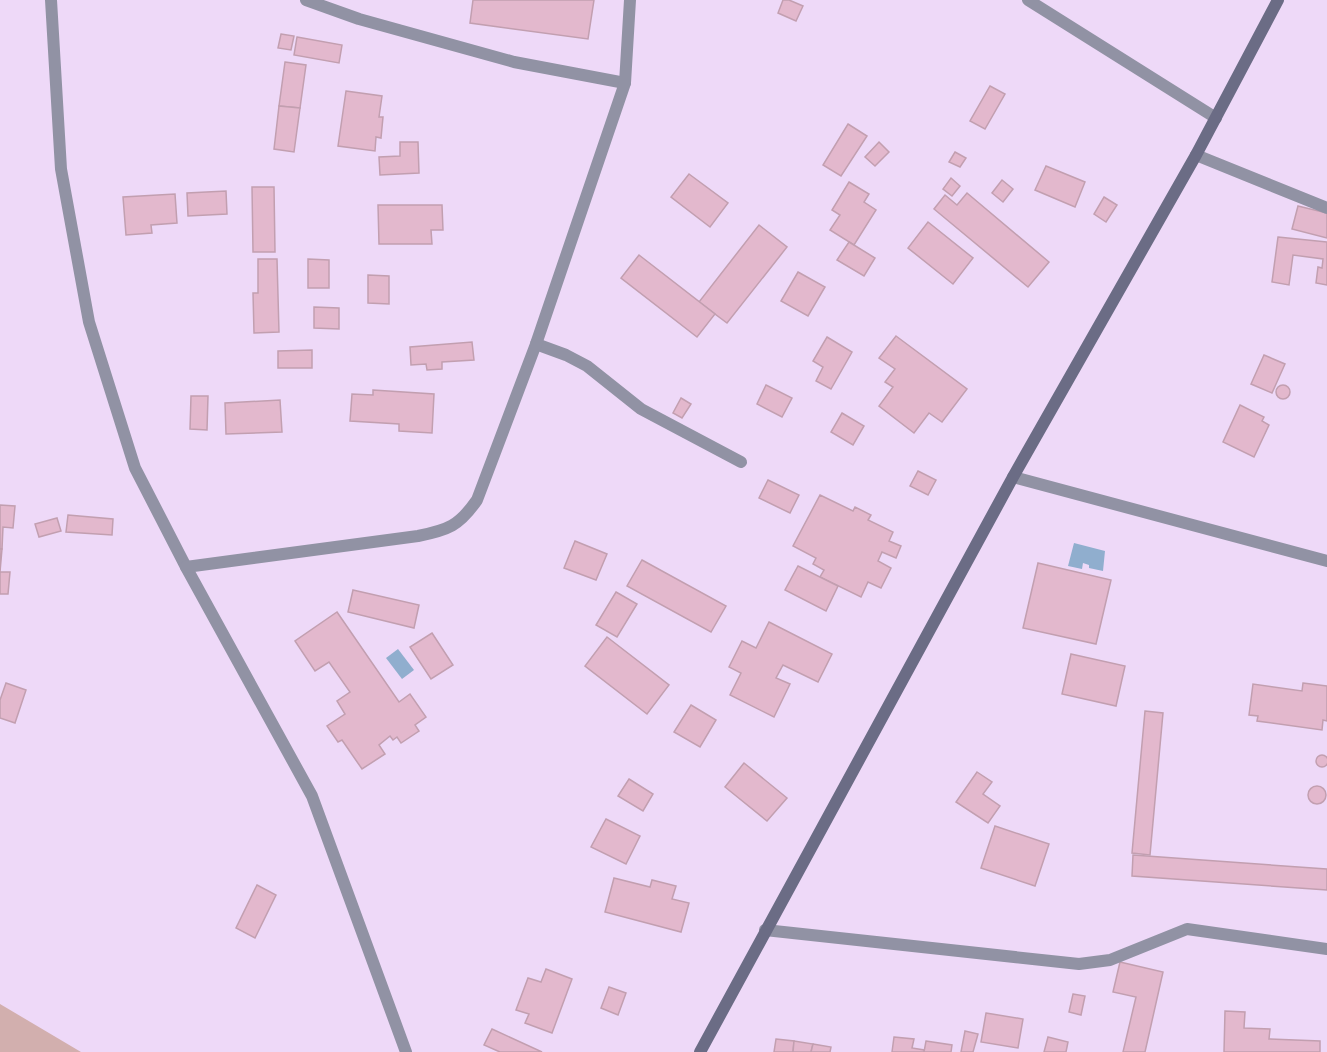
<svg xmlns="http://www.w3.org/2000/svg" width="1327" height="1052" font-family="Roboto,sans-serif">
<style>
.green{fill:#d2afae}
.water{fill:#90aece}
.building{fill:#e3b8cd;stroke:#c29fb0;stroke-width:1.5}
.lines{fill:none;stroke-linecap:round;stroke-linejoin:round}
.street{stroke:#9192a4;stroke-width:12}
.secondary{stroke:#6b6c85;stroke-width:12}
</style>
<rect width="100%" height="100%" fill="#eed9f8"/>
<path class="green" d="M0,1004L81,1052H0Z"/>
<g class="water">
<path d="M1074,543L1105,551L1103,571L1089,568V565L1083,563L1082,569L1068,566Z"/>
<path d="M398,649L414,670L402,679L386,658Z"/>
</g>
<g class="building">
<path d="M473,0H594L588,39L470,23Z"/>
<path d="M783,0H789L803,6L796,21L778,13Z"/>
<path d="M281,34L294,36L291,50L278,48Z"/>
<path d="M297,37L342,45L339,63L294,55Z"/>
<path d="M285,62L306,65L300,108L279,106Z"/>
<path d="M990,86L1005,94L985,129L970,121Z"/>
<path d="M346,91L382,96L379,117H383L381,138L376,137L375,151L338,146Z"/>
<path d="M279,106L300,108L294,152L274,149Z"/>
<path d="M848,124L867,136L841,176L823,165Z"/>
<path d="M400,142H418L419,173L380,175L379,157L400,156Z"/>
<path d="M879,142L889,152L875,166L865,157Z"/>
<path d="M955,152L966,158L960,167L949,162Z"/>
<path d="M1046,166L1085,182L1075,207L1035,190Z"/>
<path d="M689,174L728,203L710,227L671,197Z"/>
<path d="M951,178L960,186L952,196L943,189Z"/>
<path d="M1002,180L1013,189L1003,202L992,193Z"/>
<path d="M849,182L869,194L864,202L876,210L854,245L830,230L840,215L832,210Z"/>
<path d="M252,187H274L275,252H253Z"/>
<path d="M226,191L227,214L188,216L187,193Z"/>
<path d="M967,193L1049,262L1028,287L934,209L945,195L957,205Z"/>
<path d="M175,194L177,223L151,225L152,233L126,235L123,197Z"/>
<path d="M1104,197L1117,205L1106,222L1094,214Z"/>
<path d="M378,205H442L443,230H431L432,244H379Z"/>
<path d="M1298,206L1327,213V238L1292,229Z"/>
<path d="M928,222L973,258L953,284L908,248Z"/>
<path d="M759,225L787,247L727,323L699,302Z"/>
<path d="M1278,237L1327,242V285L1316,283L1318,267L1322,268L1323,259L1293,255L1289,285L1272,282Z"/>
<path d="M849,242L875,258L864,276L837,260Z"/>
<path d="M639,255L715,314L697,337L621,278Z"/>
<path d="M258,259H277L279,332L254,333L253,293H258Z"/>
<path d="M308,259L329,260V288H308Z"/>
<path d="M798,272L825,287L808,316L781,301Z"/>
<path d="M368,275L389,276V304L368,303Z"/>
<path d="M314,307L339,308V329L314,328Z"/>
<path d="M896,336L967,389L942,422L929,413L914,433L879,406L893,387L885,382L895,369L879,358Z"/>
<path d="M827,337L852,352L831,389L816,381L823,367L813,361Z"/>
<path d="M472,342L474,360L442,362V369L427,370L426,364L411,365L410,347Z"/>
<path d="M312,350V368H278V351Z"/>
<path d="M1264,355L1285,364L1272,393L1251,384Z"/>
<circle cx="1283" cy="392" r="7"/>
<path d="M766,385L792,398L782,417L757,404Z"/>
<path d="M373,390L434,394L432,433L399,431V424L350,421L352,394L373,395Z"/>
<path d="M191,396H208L207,430L190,429Z"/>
<path d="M681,398L691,404L682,418L673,413Z"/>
<path d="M280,400L282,432L226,434L225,403Z"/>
<path d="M1240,405L1264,417L1262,421L1269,425L1254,457L1223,442Z"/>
<path d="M842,413L864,426L853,445L831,432Z"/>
<path d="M918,471L936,480L928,495L910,486Z"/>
<path d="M768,480L799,495L790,513L759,498Z"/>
<path d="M820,495L853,511L855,507L871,515L868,520L893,532L889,541L901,546L896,558L882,552L878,561L891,568L881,588L868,582L861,597L820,577L824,570L813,564L816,558L793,546Z"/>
<path d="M0,505L15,506L13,528L3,527L2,549H0Z"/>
<path d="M68,515L113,519L112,535L66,532Z"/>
<path d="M57,518L61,531L39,537L35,524Z"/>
<path d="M575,541L607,554L596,580L564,568Z"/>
<path d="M0,549H2L0,572H10L8,594H0Z"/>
<path d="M642,560L726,606L711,632L627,586Z"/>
<path d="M1038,563L1111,580L1096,644L1023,628Z"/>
<path d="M798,566L838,586L826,611L785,590Z"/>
<path d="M353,590L419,605L414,628L348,612Z"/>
<path d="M616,592L637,604L617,637L596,625Z"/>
<path d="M337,612L399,702L410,694L426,717L415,725L419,731L401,743L397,737L393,740L390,736L379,745L385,754L362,769L342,740L338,742L327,726L345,714L337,701L350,692L329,662L315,671L295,641Z"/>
<path d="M769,622L832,654L818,682L783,665L776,678L790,684L774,717L730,695L741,673L729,667L742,641L756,648Z"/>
<path d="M432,633L453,665L431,679L410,647Z"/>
<path d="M607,637L669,685L647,714L585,666Z"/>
<path d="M1071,654L1125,666L1116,706L1062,694Z"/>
<path d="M6,683L26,690L15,723L0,718V700Z"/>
<path d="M1303,683L1327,686V721L1323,720L1322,730L1257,721L1258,716L1249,715L1253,684L1302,691Z"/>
<path d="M691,705L716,720L700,747L674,732Z"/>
<path d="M1145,711L1163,713L1150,855L1132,853Z"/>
<circle cx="1322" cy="761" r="6"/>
<path d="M744,763L787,798L767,821L725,787Z"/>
<path d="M977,772L992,782L983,794L1000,806L988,823L956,802Z"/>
<path d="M629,779L653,794L643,811L618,796Z"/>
<circle cx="1317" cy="795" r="9"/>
<path d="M606,819L640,836L626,864L591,847Z"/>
<path d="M995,826L1049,844L1035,886L981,868Z"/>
<path d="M1133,855L1327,869V890L1132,876Z"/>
<path d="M614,878L650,887L652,880L676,886L672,899L689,903L681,932L605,912Z"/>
<path d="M257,885L276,895L255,938L236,928Z"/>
<path d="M1120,962L1163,972L1145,1052H1123L1136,997L1113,992Z"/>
<path d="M546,969L572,979L552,1033L525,1023L529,1014L516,1010L528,978L541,982Z"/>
<path d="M609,987L626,993L618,1015L601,1008Z"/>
<path d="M1073,994L1085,996L1081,1015L1069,1012Z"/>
<path d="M1225,1011L1245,1012L1244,1028L1270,1029L1269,1039L1320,1041V1052H1224Z"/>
<path d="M986,1013L1023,1019L1018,1048L981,1042Z"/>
<path d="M492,1029L542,1052H500L484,1045Z"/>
<path d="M965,1031L978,1034L973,1052H961Z"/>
<path d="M894,1037L914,1039L912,1048L924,1050V1052H892Z"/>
<path d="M1048,1037L1068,1042L1066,1052H1044Z"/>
<path d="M776,1039L794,1041L793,1052H774Z"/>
<path d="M794,1041L813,1044L811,1052H793Z"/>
<path d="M926,1041L952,1045L951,1052H924Z"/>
<path d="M813,1044L831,1047L830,1052H811Z"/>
</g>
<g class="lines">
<g class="street">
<path d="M51,0L61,169L89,322L135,468L186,567L312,796L406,1052"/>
<path d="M306,0L359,19L514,62L625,83"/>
<path d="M1028,0L1216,118"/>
<path d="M1196,155L1327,208"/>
<path d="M536,344L566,355L587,366L641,409L741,462"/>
<path d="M1013,477L1327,561"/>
<path d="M186,567L418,536C448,530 459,526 477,500L536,344L625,83L630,0"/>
<path d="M765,930L1079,964L1110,960L1187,929L1327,949"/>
</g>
<path class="secondary" d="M700,1052L1013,477L1196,155L1278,0"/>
</g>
</svg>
